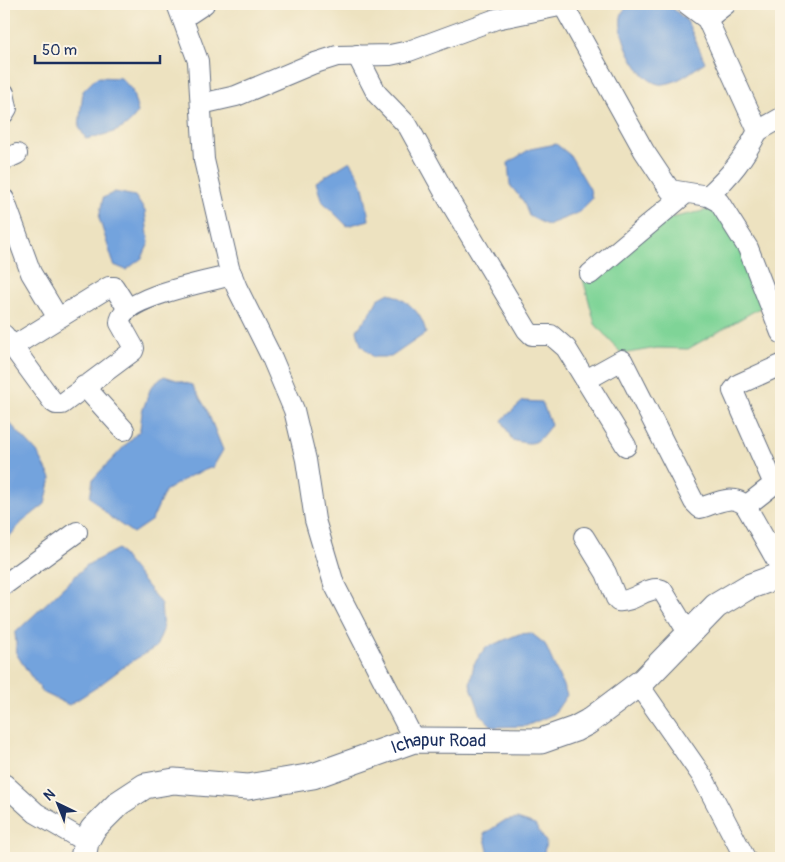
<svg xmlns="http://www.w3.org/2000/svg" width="785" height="862" font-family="Pangolin,sans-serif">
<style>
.green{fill:#7fd497;stroke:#4d827a}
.water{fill:#73a3dd;stroke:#47699e}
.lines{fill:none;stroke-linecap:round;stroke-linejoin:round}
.minor-casing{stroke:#646e80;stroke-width:22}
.tertiary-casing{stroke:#646e80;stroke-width:27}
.minor{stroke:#fff;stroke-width:20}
.tertiary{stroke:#fff;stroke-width:25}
.labels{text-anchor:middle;stroke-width:4.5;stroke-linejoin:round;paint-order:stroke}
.street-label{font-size:18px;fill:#1b2f5e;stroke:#fcf5e5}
</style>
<rect width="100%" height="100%" fill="#fcf5e5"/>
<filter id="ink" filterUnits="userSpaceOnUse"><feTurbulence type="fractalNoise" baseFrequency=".02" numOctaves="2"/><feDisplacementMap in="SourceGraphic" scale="10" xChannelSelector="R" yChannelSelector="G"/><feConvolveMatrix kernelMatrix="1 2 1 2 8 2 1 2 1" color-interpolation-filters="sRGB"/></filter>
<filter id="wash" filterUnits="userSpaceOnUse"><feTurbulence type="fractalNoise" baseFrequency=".0096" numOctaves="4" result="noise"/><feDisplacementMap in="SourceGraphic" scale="20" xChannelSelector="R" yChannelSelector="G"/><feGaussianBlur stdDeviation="1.12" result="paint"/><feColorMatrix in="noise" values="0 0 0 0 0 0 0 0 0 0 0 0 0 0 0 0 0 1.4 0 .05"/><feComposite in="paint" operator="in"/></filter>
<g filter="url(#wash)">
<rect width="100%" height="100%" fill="#ede2c0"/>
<path class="green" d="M708,210L719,212L745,249L763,306L688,349L657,348L622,354L595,324L582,275L671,218Z"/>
<g class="water">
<path d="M632,4H668L687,21L705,62C693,70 680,82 664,84C642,89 612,31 623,11C625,9 629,6 632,4Z"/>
<path d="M97,77L121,78L132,90L138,112C125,133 109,133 86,139L79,127L83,91Z"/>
<path d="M556,144L570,155L590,189L592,199L578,213L547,225L529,216L523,201L510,185L508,163L530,149Z"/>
<path d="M350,161C363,178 366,199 369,220L347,226L321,200L316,182Z"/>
<path d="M115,192L135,196L145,211L149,243L142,258L126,270L114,265L99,218L103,198Z"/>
<path d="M389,293C408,301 422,312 426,333L391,357H373L361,345L357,330L371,312L378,299Z"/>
<path d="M164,376L192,385L206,408L223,450L213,467L190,476L165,491L152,520L133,533L111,518L90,497L93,479L140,430L142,412L151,387Z"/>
<path d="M523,401L542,402L551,425C536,444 537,446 512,440L502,420Z"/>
<path d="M4,417L37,452L51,478L45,504L21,523L4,543Z"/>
<path d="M118,549L161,604L163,630L156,647L129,663L97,687L69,705L44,693L32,678L17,655L15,633L87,565Z"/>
<path d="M531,633L545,644L567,695L554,714L526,726L493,727L481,715L470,684L474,664L485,648L519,634Z"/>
<path d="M517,819L535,825L546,842L543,858H492L489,855L484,834L504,821Z"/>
</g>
</g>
<g filter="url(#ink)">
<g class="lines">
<defs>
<g id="minor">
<path d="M177,4L198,61L204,160L229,268L237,288L272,358L294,410L306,460L315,520L334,584L414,740"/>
<path d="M687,4L707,19L758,131L781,118"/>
<path d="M563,5L644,151L670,190L708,196L719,202L748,248L781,333"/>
<path d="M183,18L204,4"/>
<path d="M707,19L726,4"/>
<path d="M357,55L377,94L408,126L446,195L527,330L532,335H551L566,348L626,446"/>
<path d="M4,93L7,108L4,113"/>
<path d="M201,104L236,96L312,64L337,56L390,55L409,51L496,19L569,4"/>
<path d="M4,160L17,154"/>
<path d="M708,196C731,175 744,158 758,131"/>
<path d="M4,199L31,273L58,318"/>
<path d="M590,274L686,193"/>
<path d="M4,335L53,402L56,404H62L133,351L134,348L120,323C119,297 211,281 232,275"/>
<path d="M12,347L109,287H114L128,309"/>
<path d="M586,380L622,360L694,502L700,508C717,503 732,493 746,506L781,568"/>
<path d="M84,386L124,430"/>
<path d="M746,506L774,484L733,391L739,384L781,365"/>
<path d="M584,537L606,573L616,598L618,601C634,603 647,585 662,590L689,634"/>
<path d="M4,585L77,532"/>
<path d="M638,684L702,776L745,858"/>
<path d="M4,784L36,813L86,842"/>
</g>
<g id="tertiary">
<path id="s1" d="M83,858L86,842L93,829L119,803L145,786L174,781L248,787L313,776L414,740L541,741L575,729L588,722L644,680L716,606L748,587L781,575"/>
</g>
</defs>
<use href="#minor" class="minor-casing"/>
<use href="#tertiary" class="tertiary-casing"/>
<use href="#minor" class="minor"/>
<use href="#tertiary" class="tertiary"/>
</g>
</g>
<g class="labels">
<g class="street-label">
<text dy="6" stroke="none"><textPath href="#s1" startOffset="400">Ichapur Road</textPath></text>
</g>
</g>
<rect width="785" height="862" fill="none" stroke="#fcf5e5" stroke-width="20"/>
<g transform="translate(58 804) rotate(317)" stroke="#fcf5e5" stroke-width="4" paint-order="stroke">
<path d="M0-4L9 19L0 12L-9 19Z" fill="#1b2f5e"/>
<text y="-8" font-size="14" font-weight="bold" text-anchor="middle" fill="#1b2f5e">N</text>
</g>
<path d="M35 55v8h125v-8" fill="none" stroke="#1b2f5e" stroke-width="2.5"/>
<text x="42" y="55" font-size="15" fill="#1b2f5e" stroke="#fcf5e5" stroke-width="4" paint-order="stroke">50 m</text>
</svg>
